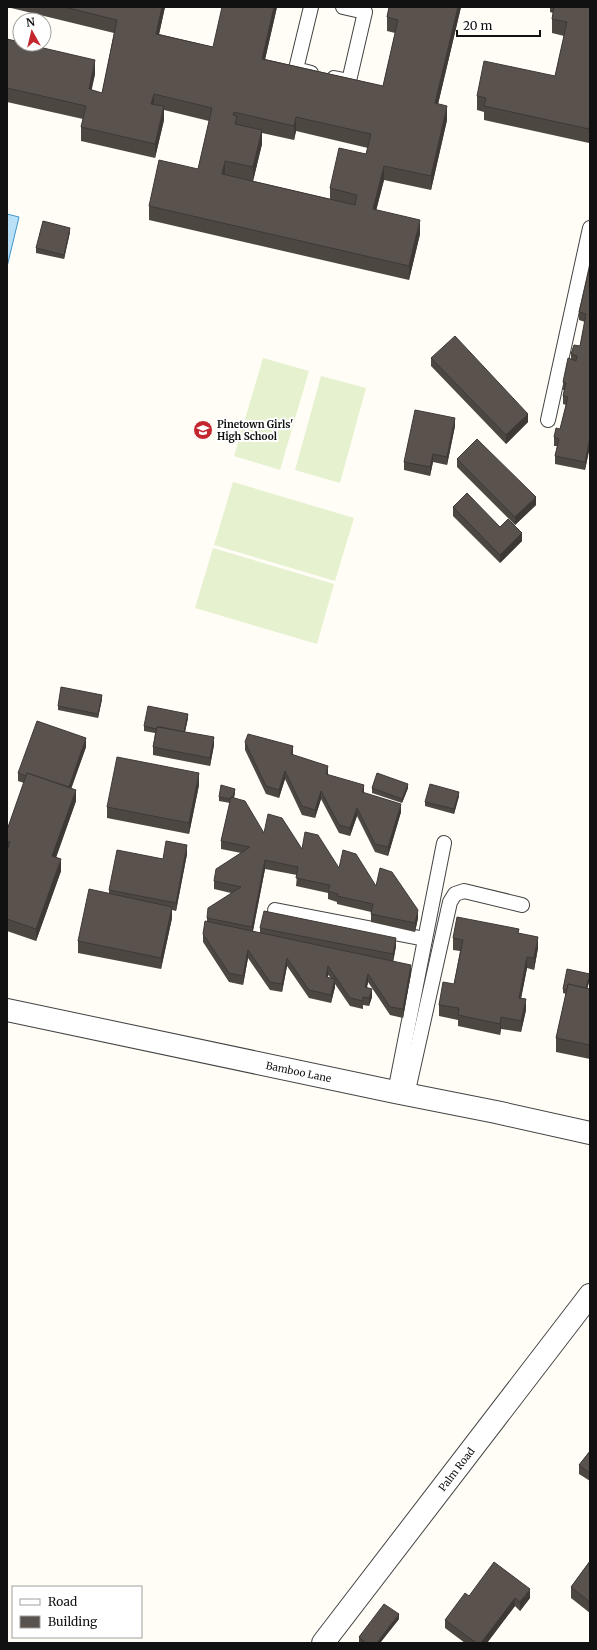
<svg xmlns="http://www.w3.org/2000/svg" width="597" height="1650" font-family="Merriweather,serif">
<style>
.pitch{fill:#e6f2cf}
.water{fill:#b9e0f7;stroke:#3f96cf}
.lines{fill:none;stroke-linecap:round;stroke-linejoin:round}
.service-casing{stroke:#444;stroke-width:16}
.minor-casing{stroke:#444;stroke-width:24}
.service{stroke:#fff;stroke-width:14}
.minor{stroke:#fff;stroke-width:22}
.wall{fill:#4d4742;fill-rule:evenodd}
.shaded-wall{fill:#3f3936}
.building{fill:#5a524d;stroke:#3f3936;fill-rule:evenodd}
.labels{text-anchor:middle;stroke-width:4;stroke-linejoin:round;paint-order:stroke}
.poi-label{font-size:10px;font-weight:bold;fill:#111;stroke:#fff;text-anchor:start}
.street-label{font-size:10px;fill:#111;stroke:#fff}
</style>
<rect width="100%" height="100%" fill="#fffdf5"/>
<g class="pitch">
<path d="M263,358L309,371L280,470L234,456Z"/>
<path d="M321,376L366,388L340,483L295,470Z"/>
<path d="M233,482L354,518L335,581L214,545Z"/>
<path d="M213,548L334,584L317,644L195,608Z"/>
</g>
<path class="water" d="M7,214L19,217L7,267Z"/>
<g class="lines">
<defs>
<g id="service">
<path d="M311,7L296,69L311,73"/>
<path d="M334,78L349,81L365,12L343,7"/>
<path d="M548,420L590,228"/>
<path d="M275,910L425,939"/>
<path d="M395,1092L444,843"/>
<path d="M407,1095L450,902L455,894L464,891L522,905"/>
</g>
<g id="minor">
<path id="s1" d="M7,1010L395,1092L496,1112L590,1133"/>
<path id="s2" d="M323,1643L590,1295"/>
</g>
</defs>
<use href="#service" class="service-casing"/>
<use href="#minor" class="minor-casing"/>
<use href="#service" class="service"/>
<use href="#minor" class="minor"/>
</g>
<g class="wall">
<path d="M7,7H165L159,34L213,47L277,7L265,59L383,86L395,33L387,31V17L389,7H461L438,104L447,120L431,190L384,180L376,210L420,234L409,280L149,220V206L198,169L209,121L164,110V120L155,158L81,141V127L83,119L7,102V39L95,74L91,90L102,93L114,33ZM296,131L368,148L366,154L330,188V199L253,181L262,144V133L294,140Z"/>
<path d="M550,7H590L589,143L484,120V112L477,110V96L555,76L564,36L552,33V19L553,13L550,12Z"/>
<path d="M70,232L64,259L36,253V248Z"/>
<path d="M590,270V446L585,470L555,464V456L557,446H554V437L560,429L566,405L563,404V396L564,390H563V382L571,359V354L580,346L585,322L579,320V312Z"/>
<path d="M431,358L528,422L506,444L431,366Z"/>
<path d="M455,426L447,465L433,462L430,476L404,470V462Z"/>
<path d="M457,459L536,505L515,525L457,467Z"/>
<path d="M453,507L500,527L522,541L500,563L453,516Z"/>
<path d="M102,699L98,718L58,710V706Z"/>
<path d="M188,718L185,732L214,745L210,766L153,755V747L155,733L144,731V726Z"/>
<path d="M245,742L293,755L328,775L364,793L401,812L388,856L375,852L357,816L350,836L339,833L321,799L315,818L302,815L285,779L279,798L266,794L245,750Z"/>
<path d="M86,747L71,788L76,801L56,858L61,871L36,941L7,931V830L24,783L18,781V773Z"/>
<path d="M199,785L189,834L107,818V807Z"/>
<path d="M372,788H408L402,803L372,793Z"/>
<path d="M235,793L234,798L264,833L302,849L339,868L376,886L418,918L415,932L371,922V912L337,904V902L328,899V893L296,886L297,875L265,869L253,931L260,933V928L396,946L393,961L411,973L403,1018L390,1015L368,982L367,988L372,997L369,1006L363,1005V1009L350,1006L335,984V987L331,1003L309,998L287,966L282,992L270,990L248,958L243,985L229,982L203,942V934L207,921V918L231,893L214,889V881L241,853L221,849V841L230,803L219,801V797ZM328,975L331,978H327Z"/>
<path d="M459,796L454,814L425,806V802Z"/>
<path d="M187,854L176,911L172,910V918L161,969L78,953V941L109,894V890L163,859Z"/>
<path d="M519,933L538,948L534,970L527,968L521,998L526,1010L521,1032L501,1029L500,1035L458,1026V1020L439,1016V1005L454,984L460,951L453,950V938Z"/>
<path d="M590,978L587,989H590V1059L556,1052V1038L566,994L563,993V989Z"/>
<path d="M590,1451V1481L579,1474V1465Z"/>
<path d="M590,1561V1613L571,1598V1587Z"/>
<path d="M469,1596L530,1598L520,1611L515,1606L487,1643H465L445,1628V1620Z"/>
<path d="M399,1619L380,1643H361L359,1642V1637Z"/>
</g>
<g class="shaded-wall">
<path d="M162,7H165L156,48V34Z"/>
<path d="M274,7H277L262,73V59Z"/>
<path d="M458,7H461L435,117V103Z"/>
<path d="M95,60V74L89,103V89Z"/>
<path d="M154,94V108L151,104Z"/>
<path d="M164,106V120L155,158V144Z"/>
<path d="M447,106V120L431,190V176Z"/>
<path d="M296,117V131L294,140V126Z"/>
<path d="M590,124V138L589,143V129Z"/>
<path d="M262,130V144L253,181V167Z"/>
<path d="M225,161V175L222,174Z"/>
<path d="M384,166V180L373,223V209Z"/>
<path d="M420,220V234L409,280V266Z"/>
<path d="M70,228V232L64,259V255Z"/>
<path d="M528,414V422L506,444V435Z"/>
<path d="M455,418V426L447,465V457Z"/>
<path d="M590,438V446L585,470V462Z"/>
<path d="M433,454V462L430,476V467Z"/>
<path d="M536,497V505L515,525V517Z"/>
<path d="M522,533V541L500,563V555Z"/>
<path d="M102,695V699L98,718V714Z"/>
<path d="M188,714V718L184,736V732Z"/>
<path d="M214,737V745L210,766V758Z"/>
<path d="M86,738V747L68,798V790Z"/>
<path d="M293,746V755L291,762V754Z"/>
<path d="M328,766V774L326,782V774Z"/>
<path d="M285,771V779L279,798V790Z"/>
<path d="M199,773V785L189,834V823Z"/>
<path d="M408,784V788L402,803V799Z"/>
<path d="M364,785V793L362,792Z"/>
<path d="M235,789V793L232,804V800Z"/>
<path d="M76,790V801L52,868V856Z"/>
<path d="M321,791V799L315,818V810Z"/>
<path d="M459,792V796L454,814V809Z"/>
<path d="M401,804V812L388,856V847Z"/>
<path d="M357,808V816L350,836V828Z"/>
<path d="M187,845V854L176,911V903Z"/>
<path d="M61,859V871L36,941V929Z"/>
<path d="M265,860V869L252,935V927Z"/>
<path d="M172,907V918L161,969V958Z"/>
<path d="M418,910V918L415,932V923Z"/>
<path d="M538,937V948L534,970V958Z"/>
<path d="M396,938V946L393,963V954Z"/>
<path d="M248,950V958L243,985V976Z"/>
<path d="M527,957V968L519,1009V998Z"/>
<path d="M287,958V966L282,992V984Z"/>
<path d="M411,965V973L403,1018V1009Z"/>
<path d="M328,966V975L326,986V977Z"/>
<path d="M368,974V982L365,995V987Z"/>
<path d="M590,974V978L585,998V994Z"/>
<path d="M335,979V987L331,1003V995Z"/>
<path d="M372,989V997L369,1006V998Z"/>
<path d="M526,999V1010L521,1032V1021Z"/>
<path d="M501,1017V1029L500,1035V1024Z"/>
<path d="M530,1589V1598L520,1611V1602Z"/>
<path d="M515,1598V1606L487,1643H481Z"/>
<path d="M399,1614V1619L380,1643H377Z"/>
</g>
<g class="building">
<path d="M64,7H162L156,34L213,47L222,7H274L262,59L383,86L398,20L387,17L389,7H458L435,103L447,106L431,176L384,166L373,209L420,220L409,266L149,206L159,160L198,169L212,108L154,94L151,104L164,106L155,144L81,127L86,106L7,88V39L20,42V44H26L95,60L89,89L102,93L117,20ZM234,112L294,126L296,117L371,134L366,154L339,148L330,188L357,195L355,205L222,174L225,161L253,167L262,130L235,124L237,116L233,115Z"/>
<path d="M554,7H590V124L589,129L484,106L486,98L477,96L484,61L555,76L567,22L552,19Z"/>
<path d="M43,221L70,228L64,255L36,248Z"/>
<path d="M589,270H590V438L585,462L555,456L559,439L554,437L556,428L560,429L568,397L563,396L566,383L563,382L568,358L576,361L577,356L571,354L574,345L580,346L586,314L579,312Z"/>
<path d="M455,336L528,414L506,435L431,358Z"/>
<path d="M415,410L455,418L447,457L433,454L430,467L404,462Z"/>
<path d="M477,439L536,497L515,517L457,459Z"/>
<path d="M467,493L500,527L508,519L522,533L500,555L453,507Z"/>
<path d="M61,687L102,695L98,714L58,706Z"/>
<path d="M148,706L188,714L184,732L161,727H157L156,729L144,726Z"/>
<path d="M37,721L86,738L69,787L27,773L26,776L18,773Z"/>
<path d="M157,727L214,737L210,758L153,747Z"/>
<path d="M248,734L293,746L291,754L328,766L326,774L364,785L362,792L401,804L388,847L375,844L357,808L350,828L339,825L321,791L315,810L302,806L285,771L279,790L266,786L245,742Z"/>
<path d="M117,757L199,773L189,823L107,807Z"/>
<path d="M27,773L76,790L52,856L61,859L36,929L7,919V851L10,842L7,841V830Z"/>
<path d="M377,773L408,784L402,799L372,788Z"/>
<path d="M430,784L459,792L454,809L425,802Z"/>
<path d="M221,785L235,789L233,797H231L230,799L219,797Z"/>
<path d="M231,797L245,801L264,833L268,814L282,818L302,849L305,832L318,835L339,868L343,850L356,854L376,886L380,868L392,872L418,910L415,923L371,914L373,904L337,896L338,894L328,891L330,885L296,878L298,867L265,860L252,927L207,918L208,908L241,887L214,881L216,869L250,847L221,841Z"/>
<path d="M166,841L187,845L176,903L109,890L117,850L163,859Z"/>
<path d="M89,889L172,907L161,958L78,941Z"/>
<path d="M264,911L396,938L393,954L260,928Z"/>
<path d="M457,917L519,929L518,933L538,937L534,958L527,957L519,998L526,999L521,1021L501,1017L500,1024L458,1015L459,1008L439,1005L443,982L454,984L463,940L453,938Z"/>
<path d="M205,921L411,965L403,1009L390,1007L368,974L365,987L372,989L369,998L363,997V1001L350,998L328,966L326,977L335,979L331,995L309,990L287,958L282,984L270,982L248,950L243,976L229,973L203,934Z"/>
<path d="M567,969L590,974L586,988L568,984L567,990L563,989Z"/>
<path d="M568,984L590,989V1045L556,1038Z"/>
<path d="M590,1451V1473L579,1465Z"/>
<path d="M590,1561V1602L571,1587Z"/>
<path d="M494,1562L530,1589L520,1602L515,1598L481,1643H476L445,1620L465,1593L469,1596Z"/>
<path d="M384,1604L399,1614L377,1643H366L359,1637Z"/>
</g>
<defs>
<symbol id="school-disc" viewBox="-11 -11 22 22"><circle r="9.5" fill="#c4262e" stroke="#fff"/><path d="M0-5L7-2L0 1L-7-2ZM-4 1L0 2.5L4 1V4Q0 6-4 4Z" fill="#fff"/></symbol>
</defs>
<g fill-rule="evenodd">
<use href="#school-disc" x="192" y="419" width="22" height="22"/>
</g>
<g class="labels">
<g class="poi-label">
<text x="217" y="428">Pinetown Girls'<tspan x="217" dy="12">High School</tspan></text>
</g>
<g class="street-label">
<text dy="4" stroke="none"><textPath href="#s1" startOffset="298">Bamboo Lane</textPath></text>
<text dy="4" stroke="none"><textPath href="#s2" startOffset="219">Palm Road</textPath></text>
</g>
</g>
<rect width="597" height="1650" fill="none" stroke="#111111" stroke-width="16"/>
<rect x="12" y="1586" width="130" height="52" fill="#ffffff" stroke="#a0a0a0"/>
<rect x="20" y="1599" width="20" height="6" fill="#ffffff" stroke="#a0a0a0"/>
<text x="48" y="1606" font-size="12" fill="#111111">Road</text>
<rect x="20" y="1616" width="20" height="12" fill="#5a524d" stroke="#a0a0a0"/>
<text x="48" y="1626" font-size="12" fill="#111111">Building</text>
<g transform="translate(32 32) rotate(352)"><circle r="19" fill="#ffffff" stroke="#a0a0a0"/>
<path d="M0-3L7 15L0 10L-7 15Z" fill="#c4262e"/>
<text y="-6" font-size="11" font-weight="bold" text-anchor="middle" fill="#111111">N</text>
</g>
<path d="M457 30v6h83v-6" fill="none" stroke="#111111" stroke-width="2"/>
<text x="463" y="30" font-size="12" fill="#111111" stroke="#ffffff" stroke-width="3" paint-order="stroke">20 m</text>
</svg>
